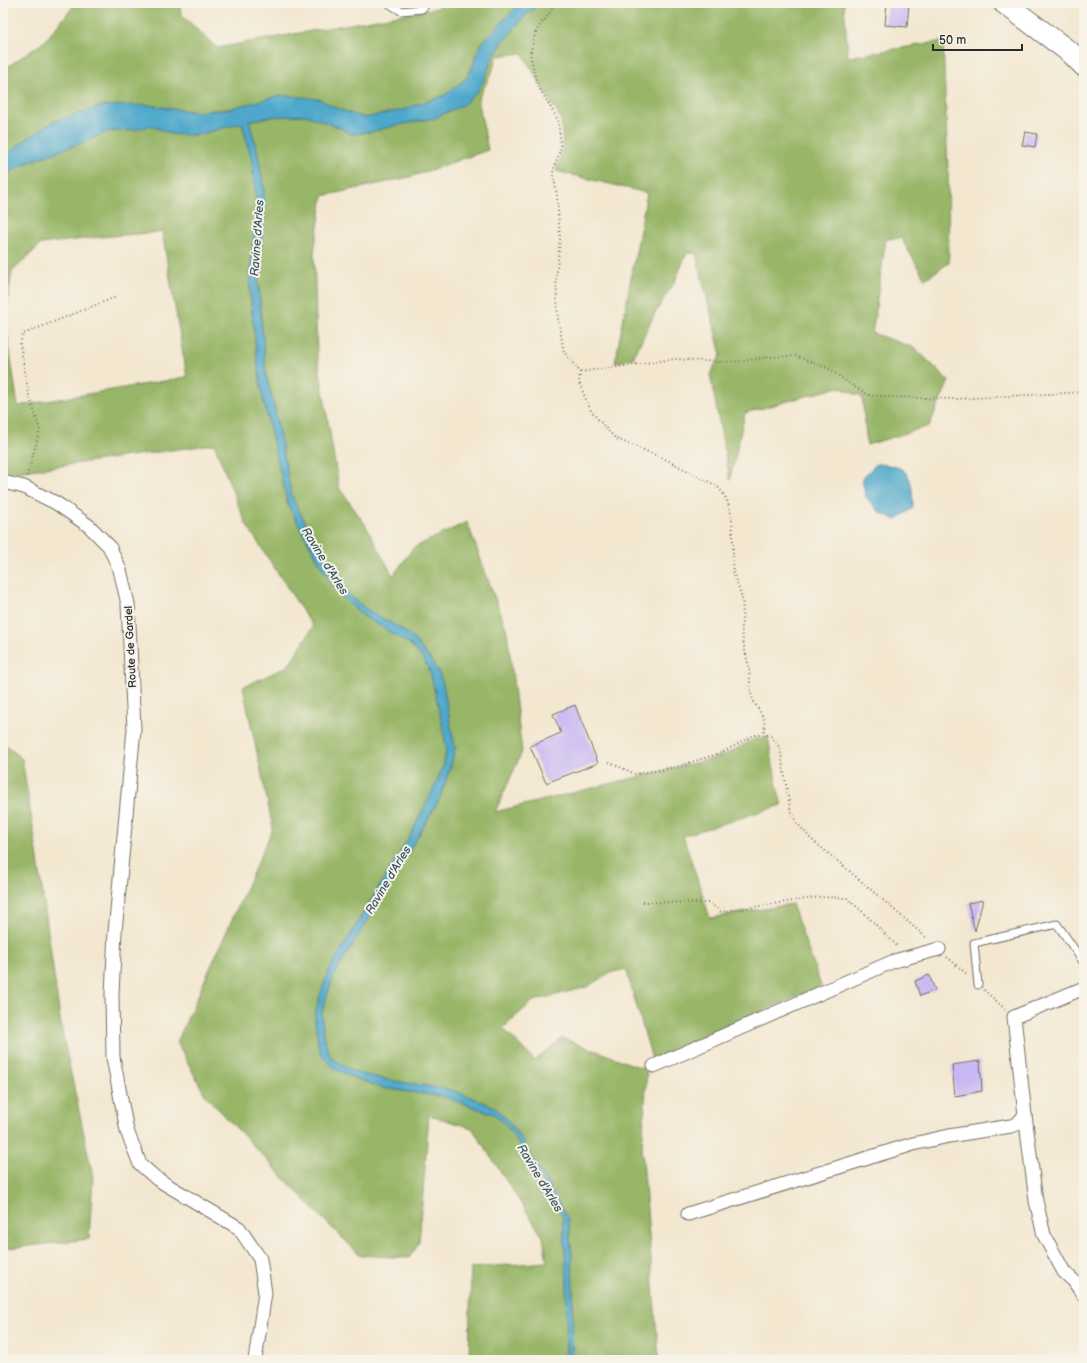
<svg xmlns="http://www.w3.org/2000/svg" width="1087" height="1363" font-family="'Balsamiq Sans',sans-serif">
<style>
.forest{fill:#98b668;stroke:#62704a;fill-rule:evenodd}
.water{fill:#4da8cb;stroke:#3c6a7b}
.building{fill:#c8b7f2}
.lines{fill:none;stroke-linecap:round;stroke-linejoin:round}
.service-casing{stroke:#716d65;stroke-width:9}
.minor-casing{stroke:#716d65;stroke-width:15}
.primary-casing{stroke:#716d65;stroke-width:23}
.path{stroke:#716d65;stroke-width:2;stroke-dasharray:1 3;stroke-linecap:butt}
.service{stroke:#fff;stroke-width:7}
.minor{stroke:#fff;stroke-width:13}
.primary{stroke:#fff;stroke-width:21}
.labels{text-anchor:middle;stroke-width:4;stroke-linejoin:round;paint-order:stroke}
.street-label{font-size:11px;fill:#2b2b2b;stroke:#f7f3e8}
.water-label{font-size:12px;font-style:italic;fill:#375763;stroke:#f7f3e8}
</style>
<rect width="100%" height="100%" fill="#f7f3e8"/>
<filter id="ink" filterUnits="userSpaceOnUse"><feTurbulence type="fractalNoise" baseFrequency=".025" numOctaves="2"/><feDisplacementMap in="SourceGraphic" scale="8" xChannelSelector="R" yChannelSelector="G"/><feConvolveMatrix kernelMatrix="1 2 1 2 8 2 1 2 1" color-interpolation-filters="sRGB"/></filter>
<filter id="wash" filterUnits="userSpaceOnUse"><feTurbulence type="fractalNoise" baseFrequency=".012" numOctaves="4" result="noise"/><feDisplacementMap in="SourceGraphic" scale="16" xChannelSelector="R" yChannelSelector="G"/><feGaussianBlur stdDeviation="0.9" result="paint"/><feColorMatrix in="noise" values="0 0 0 0 0 0 0 0 0 0 0 0 0 0 0 0 0 1.4 0 .05"/><feComposite in="paint" operator="in"/></filter>
<g filter="url(#wash)">
<rect width="100%" height="100%" fill="#f3e7d0"/>
<g class="forest">
<path d="M76,3H178L182,15L217,48L438,8V3H521L483,41L476,54L473,66L467,78L445,95L402,110L365,118L338,109L319,99L195,112L148,105L52,122L18,145L3,158V70L45,41Z"/>
<path d="M541,3H844L848,57L943,41L948,172L949,263L925,279L901,238L886,239L872,333L915,348L949,381L929,426L867,445L862,397L839,387L745,413L730,480L710,374L721,355L696,253H687L675,281L654,315L633,358L615,363L647,193L556,171L563,147L561,119L522,53L497,56L492,72L478,99L488,150L410,177L323,196L314,252L317,354L339,488L365,524L393,576L413,548L467,522L507,631L522,752L495,812L723,756L756,738L768,737L778,791L782,805L683,836L710,918L792,904L821,986L652,1059L626,969L609,973L587,987L533,1001L503,1028L535,1061L562,1038L647,1070L642,1148L659,1360H572L573,1295L570,1229L544,1176L522,1140L508,1121L495,1107L457,1092L446,1089L388,1080L357,1073L336,1061L331,1057L327,1047L323,1030L322,1015L323,1007L334,975L385,893L440,798L451,766L455,748L443,684L439,673L433,663L401,629L366,609L349,595L322,555L292,497L273,401L266,375L258,278L265,208L264,188L257,149L249,121L269,117L306,115L341,128L350,134H355L370,132L398,125L427,120L484,80L493,57L503,42L525,16Z"/>
<path d="M242,123L252,161L256,200L254,236L250,275V293L257,359L262,395L288,505L316,557L337,590L362,615L411,645L424,660L431,675L444,732L446,750L444,764L436,784L411,834L329,970L315,1021L319,1049L352,1077L382,1088L444,1097L494,1114L507,1126L535,1169L563,1217L567,1282L566,1360H469L471,1268L547,1262L543,1237L472,1128L429,1115L419,1243L409,1258L360,1255L323,1219L205,1095L177,1042L273,828L243,687L288,666L313,627L246,524L214,444L3,474V176L31,161L79,144L110,131H128L147,126L154,127L172,134L190,135L201,134ZM162,232L187,377L18,406L5,319L12,272L41,244L100,237Z"/>
<path d="M3,742L22,759L37,852L61,1026L93,1177L89,1239L3,1249Z"/>
</g>
<g class="water">
<path d="M521,3H541L525,16L503,42L493,57L484,80L477,92L463,105L435,118L398,125L370,132L355,134H350L341,128L306,115L269,117L249,121L257,149L264,188L265,208L258,278L266,375L273,401L292,497L322,555L349,595L366,609L401,629L413,638L433,663L439,673L443,684L455,748L451,766L440,798L385,893L334,975L323,1007L322,1015L323,1030L327,1047L331,1057L336,1061L357,1073L388,1080L446,1089L457,1092L495,1107L508,1121L522,1140L568,1219L572,1255L573,1295L572,1360H566L567,1282L563,1217L535,1169L507,1126L494,1114L444,1097L382,1088L352,1077L335,1069L324,1058L319,1049L315,1021V1014L319,998L329,970L411,834L436,784L444,764L446,750L444,732L431,675L424,660L411,645L362,615L342,597L324,571L288,505L262,395L257,359L250,293V275L254,236L256,200L252,161L242,123L201,134L190,135L172,134L154,127L148,126L135,130L110,131L79,144L31,161L3,176V158L18,145L52,122L102,106L148,105L195,112L224,110L282,95L319,99L338,109L365,118L402,110L445,95L467,78L473,66L476,54L483,41Z"/>
<path d="M876,464C911,465 912,476 913,508L896,520L879,512L865,496L862,478Z"/>
</g>
<g id="blocks">
<g class="building">
<path d="M887,3L909,4L907,27L885,25Z"/>
<path d="M1025,132L1037,134L1035,147L1022,145Z"/>
<path d="M575,705L598,763L546,783L530,746L561,733L553,714Z"/>
<path d="M983,900L975,931L968,903Z"/>
<path d="M929,975L935,990L920,996L915,981Z"/>
<path d="M980,1061L982,1091L955,1096L952,1065Z"/>
</g>
</g>
</g>
<g filter="url(#ink)">
<use href="#blocks" fill-opacity="0" stroke="#716d65" stroke-width="1"/>
<g class="lines">
<defs>
<g id="service">
<path d="M388,3L401,11L422,9L427,3"/>
<path d="M978,985L974,943L1057,924L1084,963"/>
</g>
<g id="minor">
<path d="M3,482L24,487L56,503L89,526L109,546L120,570L128,604L134,729L115,932L112,994L113,1057L127,1131L140,1164L157,1179L239,1228L260,1259L265,1293L255,1360"/>
<path d="M654,1066L894,961L939,949"/>
<path d="M1025,1115L1036,1201L1044,1235L1064,1272L1074,1281L1084,1296"/>
<path d="M688,1214L913,1144L949,1136L1011,1126L1017,1124L1025,1115L1014,1017L1084,988"/>
</g>
<path id="primary" d="M1004,3L1071,53L1084,66"/>
</defs>
<use href="#service" class="service-casing"/>
<use href="#minor" class="minor-casing"/>
<use href="#primary" class="primary-casing"/>
<g class="path">
<path d="M557,3L536,31L530,54L537,84L558,120L561,147L553,171L557,196L560,239L556,281L558,319L564,352L580,372L675,359L719,362L744,361L769,357L795,356L830,369L847,382L868,395L891,397L956,399L1084,392"/>
<path d="M580,372L579,383L591,411L609,432L617,439L663,458L715,485C734,500 733,528 733,550C733,557 732,565 733,571C735,581 741,590 742,600C744,611 741,622 742,633C743,646 747,657 749,669C750,677 750,685 751,693C755,712 769,713 763,735"/>
<path d="M27,476L40,430L29,395L20,344L23,334L116,297"/>
<path d="M609,762L635,774L677,767L723,752L754,735H770L780,748L790,808L797,823L811,839L847,869L928,939"/>
<path d="M643,902L710,903L721,912L819,897L847,898L865,914L898,947"/>
<path d="M947,957L968,975"/>
<path d="M984,990L1005,1009"/>
</g>
<use href="#service" class="service"/>
<use href="#minor" class="minor"/>
<use href="#primary" class="primary"/>
</g>
</g>
<g class="labels">
<g class="street-label">
<text transform="translate(130 647) rotate(-93)" y="4">Route de Gardel</text>
</g>
<g class="water-label">
<text transform="translate(257 238) rotate(-86)" y="4">Ravine d'Arles</text>
<text transform="translate(325 561) rotate(58)" y="4">Ravine d'Arles</text>
<text transform="translate(388 880) rotate(-59)" y="4">Ravine d'Arles</text>
<text transform="translate(540 1178) rotate(59)" y="4">Ravine d'Arles</text>
</g>
</g>
<rect width="1087" height="1363" fill="none" stroke="#f7f3e8" stroke-width="16"/>
<path d="M933 44v6h89v-6" fill="none" stroke="#2b2b2b" stroke-width="2"/>
<text x="939" y="44" font-size="12" fill="#2b2b2b" stroke="#f7f3e8" stroke-width="3" paint-order="stroke">50 m</text>
</svg>
